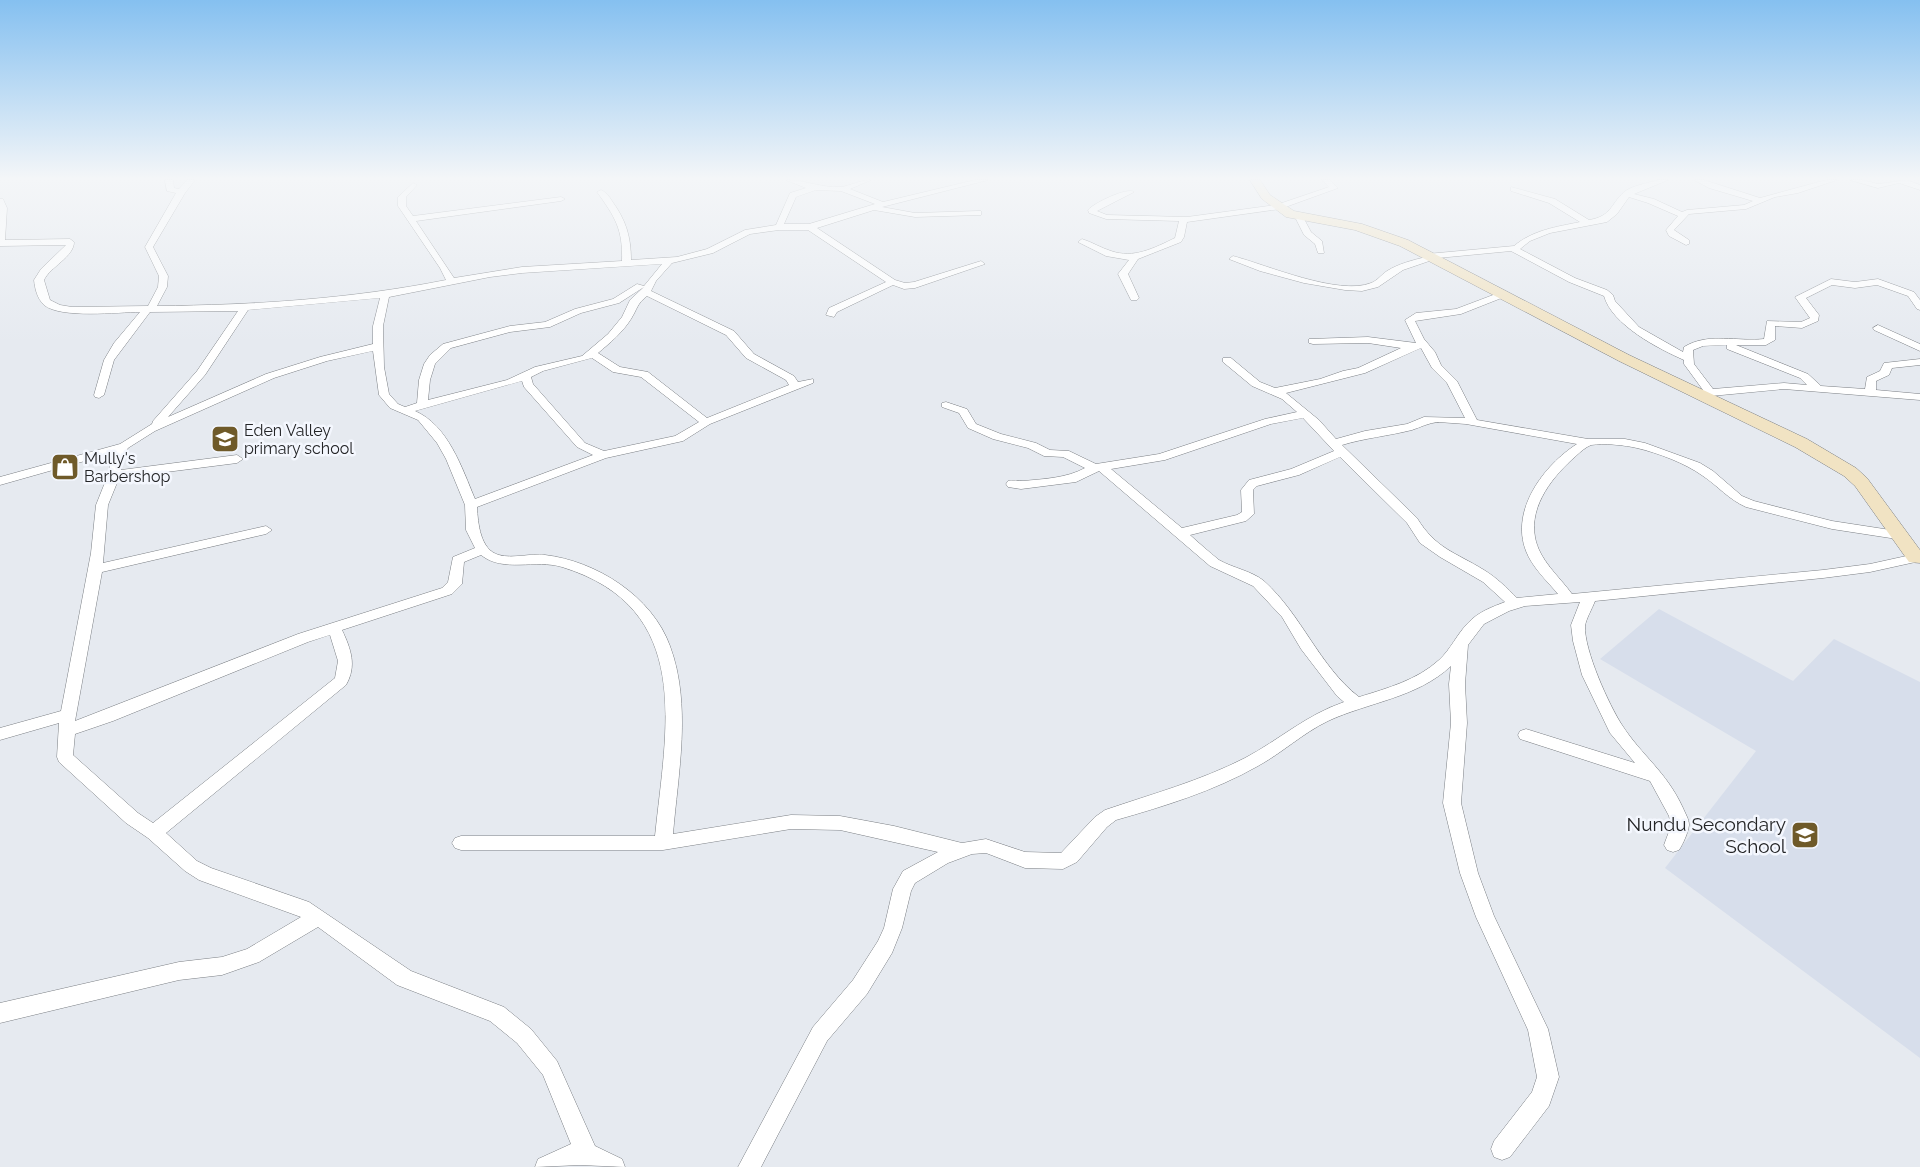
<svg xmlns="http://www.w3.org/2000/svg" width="1920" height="1167" font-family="Raleway,sans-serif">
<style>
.built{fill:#d7deeb}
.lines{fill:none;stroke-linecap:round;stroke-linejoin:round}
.street-casing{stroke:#7b7f84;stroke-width:1}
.secondary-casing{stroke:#7b7f84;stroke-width:1}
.street{fill:#fff;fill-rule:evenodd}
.secondary{fill:#f1e3c3;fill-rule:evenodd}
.labels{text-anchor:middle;stroke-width:5;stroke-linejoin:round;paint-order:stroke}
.poi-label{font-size:16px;fill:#242527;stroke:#f4f7fe;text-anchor:start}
.near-poi-label{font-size:19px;fill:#242527;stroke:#f4f7fe;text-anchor:end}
</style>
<rect width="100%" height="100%" fill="#e6eaf0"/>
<path class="built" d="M1659,609L1793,681L1834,639L1920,682V1058L1665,868L1756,751L1600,659Z"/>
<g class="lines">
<defs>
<g id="street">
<path d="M165,180H173L174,188L179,189L187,180H195L185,193L153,247L168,276L167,287L157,306C255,305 350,299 446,280L440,268L398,206V197L413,183L417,185L406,197V206L413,216L561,197L565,199L561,201L416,221L454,278L522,267L622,261C623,229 615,217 597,192L601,190C606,192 609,196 612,201C626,220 631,237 631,260L677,257L707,249L745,230L776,225L790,193L806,188L786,180C804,180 822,188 840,187C851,186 859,180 871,180L850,189L883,202L975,180H988L882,207L915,213L978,211H981V215L915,217L874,210L817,228L895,280L905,283L914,282L981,261L985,264L915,288L904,289L893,285L837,312L834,317L826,315L829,308L886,282L808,230H779L750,234L713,253L672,263L656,281L651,291L734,331L754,354L794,376L798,382L813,379V383L710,424L683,441L606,458L477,507C478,523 480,550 499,555C513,559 531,553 545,555C596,561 652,596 670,646C692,705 678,774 673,834L791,815L840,816L894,826L962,843L986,839L1025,852L1061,853L1095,817L1105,810C1152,794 1200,781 1245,758C1279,740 1306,715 1344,702L1337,696L1301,649L1282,617L1253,586L1210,566L1099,471L1076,482L1021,489L1008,487L1006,484L1008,481C1013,480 1018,481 1023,481C1044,479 1067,478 1085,468L1063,457L1044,456L1028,448L993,439L968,428L959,413L942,407V403L946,402L967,409L976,424L1001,434L1036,443L1050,450L1069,451L1096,464L1159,454L1265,419L1297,412L1282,399L1252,386L1223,362V358H1231L1260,382L1275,388L1320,379L1343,371L1358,368L1401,348L1368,343L1313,344L1309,343V339L1368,337L1416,343L1405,320L1416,313L1456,309L1501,292L1504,293V297L1461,314L1415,321L1424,339L1435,352L1441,365L1457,381L1477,420L1588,439H1625L1645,443L1700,463L1713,471L1742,496L1754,501L1832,521L1897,531L1904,535L1897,539L1832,529L1746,507C1728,499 1718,486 1703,476C1685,463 1658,453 1637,448C1624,445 1604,443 1591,445C1586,447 1580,452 1576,456C1554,475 1529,505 1535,537C1539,560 1559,576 1572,594L1823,570L1870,564L1920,553V561L1870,572L1823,578L1595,601C1592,609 1586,619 1585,626C1584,650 1609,705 1622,725C1642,756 1666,771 1683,808C1685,813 1689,819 1689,825C1688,833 1683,844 1679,850L1673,852L1667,850L1664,845L1671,826L1669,816L1650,781L1520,739L1518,735L1520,731L1526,729L1635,763L1610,733L1582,675L1573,641L1571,625L1580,602L1525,606L1509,611L1484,624L1468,645L1465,684L1467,723L1461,803L1478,873L1494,916L1548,1029L1559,1077L1549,1106L1510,1157L1502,1160L1494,1157L1491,1149L1494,1141L1532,1092L1537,1077L1528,1030L1476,917L1460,873L1443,803L1451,723L1449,684L1451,666C1417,698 1369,702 1328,721C1303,733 1282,753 1258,766C1214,791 1165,806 1116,820L1107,827L1077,862L1063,869L1025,868L986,853L972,854L948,863L915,883L911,891L902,928L892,953L867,994L827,1041L761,1167H738L813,1027L853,980L878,941L884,928L893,889L903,871L938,852L840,830L791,829L663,850H461L455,848L452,843L455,838L461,836H655C666,728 695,608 562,567C536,559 503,573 481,555L464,562L462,584L452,594L342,630C351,649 357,666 346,685L166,833L197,861L211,868L309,902L411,971L504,1007L531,1029L557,1061L595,1146L622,1159L625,1167L580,1165L535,1167L538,1159L571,1144L543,1075L517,1043L490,1021L397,985L318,927L259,962L222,975L179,980L0,1023V1003L179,962L222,957L247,949L301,917L199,880L185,871L148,838L126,823L59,762L57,757L59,723L0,740V728L61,711L91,553L96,505L108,475L113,453L0,485V477L120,444L152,424L153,421L197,371L238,311L150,312L114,360L104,395L99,398L95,397L94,395L104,360L114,343L140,312C118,312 61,319 44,305C37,298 35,289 34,280L41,269L66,245L0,246V199H3L7,208L5,240L70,239L74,242C74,257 50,267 44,280L50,300L60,305L72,307L148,306L158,287L159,276L145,247L176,193L167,191ZM816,190L841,191L875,204L809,224H784L796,197ZM662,264L644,286L637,284L613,299L575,309L545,322L510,326L443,344L430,355L424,364L419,380L417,403L405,407L398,404L389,394L384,367L383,326L389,297L490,277L522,273ZM644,287L630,300L622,317L608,334L582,356L535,367L507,380L428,400L430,380L435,364L451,348L510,332L550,327L581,313L619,303ZM647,296L726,335L746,358L786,380L789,385L707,418L648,372L620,367L598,353C610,343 623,332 631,319C638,308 636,305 647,296ZM380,298L373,326V344L320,357L266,374L168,417L205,375L248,310ZM1421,348L1432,368L1447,383L1465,418L1424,417L1407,424L1365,431L1336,439L1319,420L1286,393L1365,373ZM373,351L379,395L390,408L418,420L437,443L446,459L465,505L466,530L475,548L453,557L448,582L442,588L298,634L75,721L102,572L266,534L272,530L266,526L103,563L108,505L119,478L237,463L243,459L237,455L121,470L124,454L128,448L155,431L274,378L327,361ZM592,358L613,372L641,377L699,422L675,436L604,451L585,443L533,384L531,377L543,371ZM522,381L524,387L577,447L593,455L475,499C462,468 448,425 415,411ZM1303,418L1334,451L1291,469L1249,480L1241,490L1242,512L1237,515L1182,528L1111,469L1165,460L1271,424ZM1438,422L1466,424L1577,444C1544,465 1510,510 1526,551C1532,567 1547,581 1558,594L1517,598C1507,588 1497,578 1484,570C1455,552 1436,549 1417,518L1342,445C1365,438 1388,436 1412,430C1421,427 1428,423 1438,422ZM1340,457L1407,523L1420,543L1440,557L1483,582L1505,602C1492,607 1478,612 1468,623C1457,634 1451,649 1439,660C1417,680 1388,688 1359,697C1319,666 1302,615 1264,581C1252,571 1233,568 1219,560C1209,552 1199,543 1190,535L1246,521L1254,514L1253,490L1257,486L1299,475ZM330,635L338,661L335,678L153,823L138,813L73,755L75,734L113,721L308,642Z"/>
<path d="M1322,180H1330L1338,188L1280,209L1187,222L1184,237L1181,242L1138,259L1128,274L1139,298L1137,300H1131L1118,274L1129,260L1106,256L1078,242L1082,239C1092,242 1101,248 1111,251C1134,259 1154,248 1175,238L1179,221L1106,219L1089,213L1088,210C1094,203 1127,187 1134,192L1097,211L1107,215L1187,217L1276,205L1329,187Z"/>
<path d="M1658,180H1668L1634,194L1654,199L1682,212L1687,210L1744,205L1753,201L1709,188L1694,180H1704L1760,198L1826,180H1837L1798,193L1775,197L1746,209L1689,214L1674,230L1689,240V244L1686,245L1669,236L1666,230L1678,216L1648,203L1629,197L1617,214L1607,222L1550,233L1530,241L1520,249L1575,278L1607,290L1613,295L1615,301L1639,327L1683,352L1684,347C1708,332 1738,342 1764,339L1767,321L1801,322L1810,318L1795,297L1831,279L1855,282L1878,279L1914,292L1920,300V310L1917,309L1908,296L1877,285L1855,288L1832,285L1806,298L1819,315L1818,321L1802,328L1775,326V340L1766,345H1736L1808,374L1821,386L1865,389L1867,377L1880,371L1884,363L1920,359V365L1892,368L1889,375L1876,381V390L1920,394V400L1784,389L1711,396L1698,395V391L1703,390L1684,364V360C1659,349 1612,325 1604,296L1569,282L1511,251L1438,258L1403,270L1378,287L1362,291L1345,290L1304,283L1260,271L1229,259L1233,256C1267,265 1338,296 1371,283C1377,281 1381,275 1387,271C1398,264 1413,260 1426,257L1427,254L1514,246C1533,230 1556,227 1580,222L1549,203L1511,191V187L1555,199L1589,220C1612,216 1610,205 1624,192C1631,186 1648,183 1658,180ZM1727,345V349L1800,378L1807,385L1784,383L1713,389L1694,364L1693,350L1703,346Z"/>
<path d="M1850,180H1862L1878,184L1907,180L1920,185V190L1899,183L1878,188Z"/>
<path d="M1296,215H1302L1311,232L1322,241L1324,253H1318L1315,244L1304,235L1295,217Z"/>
<path d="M1878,325L1920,344V351L1874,330L1873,328Z"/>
</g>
<path id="secondary" d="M1250,180H1260L1270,195L1294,211L1362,224L1408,240L1629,355L1807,439L1856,468L1867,478L1920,550V563L1909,562L1855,486L1844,476L1795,447L1619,361L1400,246L1355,230L1286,217L1262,199Z"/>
</defs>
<use href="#street" class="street-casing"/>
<use href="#secondary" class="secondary-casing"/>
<use href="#street" class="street"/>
<use href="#secondary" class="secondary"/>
</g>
<linearGradient id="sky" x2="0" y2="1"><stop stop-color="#85c0f0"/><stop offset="0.52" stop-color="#f4f6f8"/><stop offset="1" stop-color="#f4f6f8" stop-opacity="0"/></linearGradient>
<rect width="1920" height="343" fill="url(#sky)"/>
<defs>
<symbol id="school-square" viewBox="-11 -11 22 22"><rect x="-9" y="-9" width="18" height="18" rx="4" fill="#6f5a29" stroke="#f4f7fe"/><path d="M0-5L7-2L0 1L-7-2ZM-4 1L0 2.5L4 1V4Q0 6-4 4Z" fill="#fff"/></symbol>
<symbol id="shop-square" viewBox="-11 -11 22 22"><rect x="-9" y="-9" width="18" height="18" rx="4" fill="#6f5a29" stroke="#f4f7fe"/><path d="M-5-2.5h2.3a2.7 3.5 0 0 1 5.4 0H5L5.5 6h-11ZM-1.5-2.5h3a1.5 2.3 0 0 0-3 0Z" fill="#fff"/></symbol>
</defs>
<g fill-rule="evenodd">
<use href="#school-square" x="209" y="423" width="32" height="32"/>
<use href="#shop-square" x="49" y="451" width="32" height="32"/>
<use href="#school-square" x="1789" y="819" width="32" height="32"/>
</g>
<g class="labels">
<g class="poi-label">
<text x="244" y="436">Eden Valley<tspan x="244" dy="18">primary school</tspan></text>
<text x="84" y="464">Mully's<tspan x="84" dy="18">Barbershop</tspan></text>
</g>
<g class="near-poi-label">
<text x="1786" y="831">Nundu Secondary<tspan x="1786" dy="22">School</tspan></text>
</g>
</g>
</svg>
